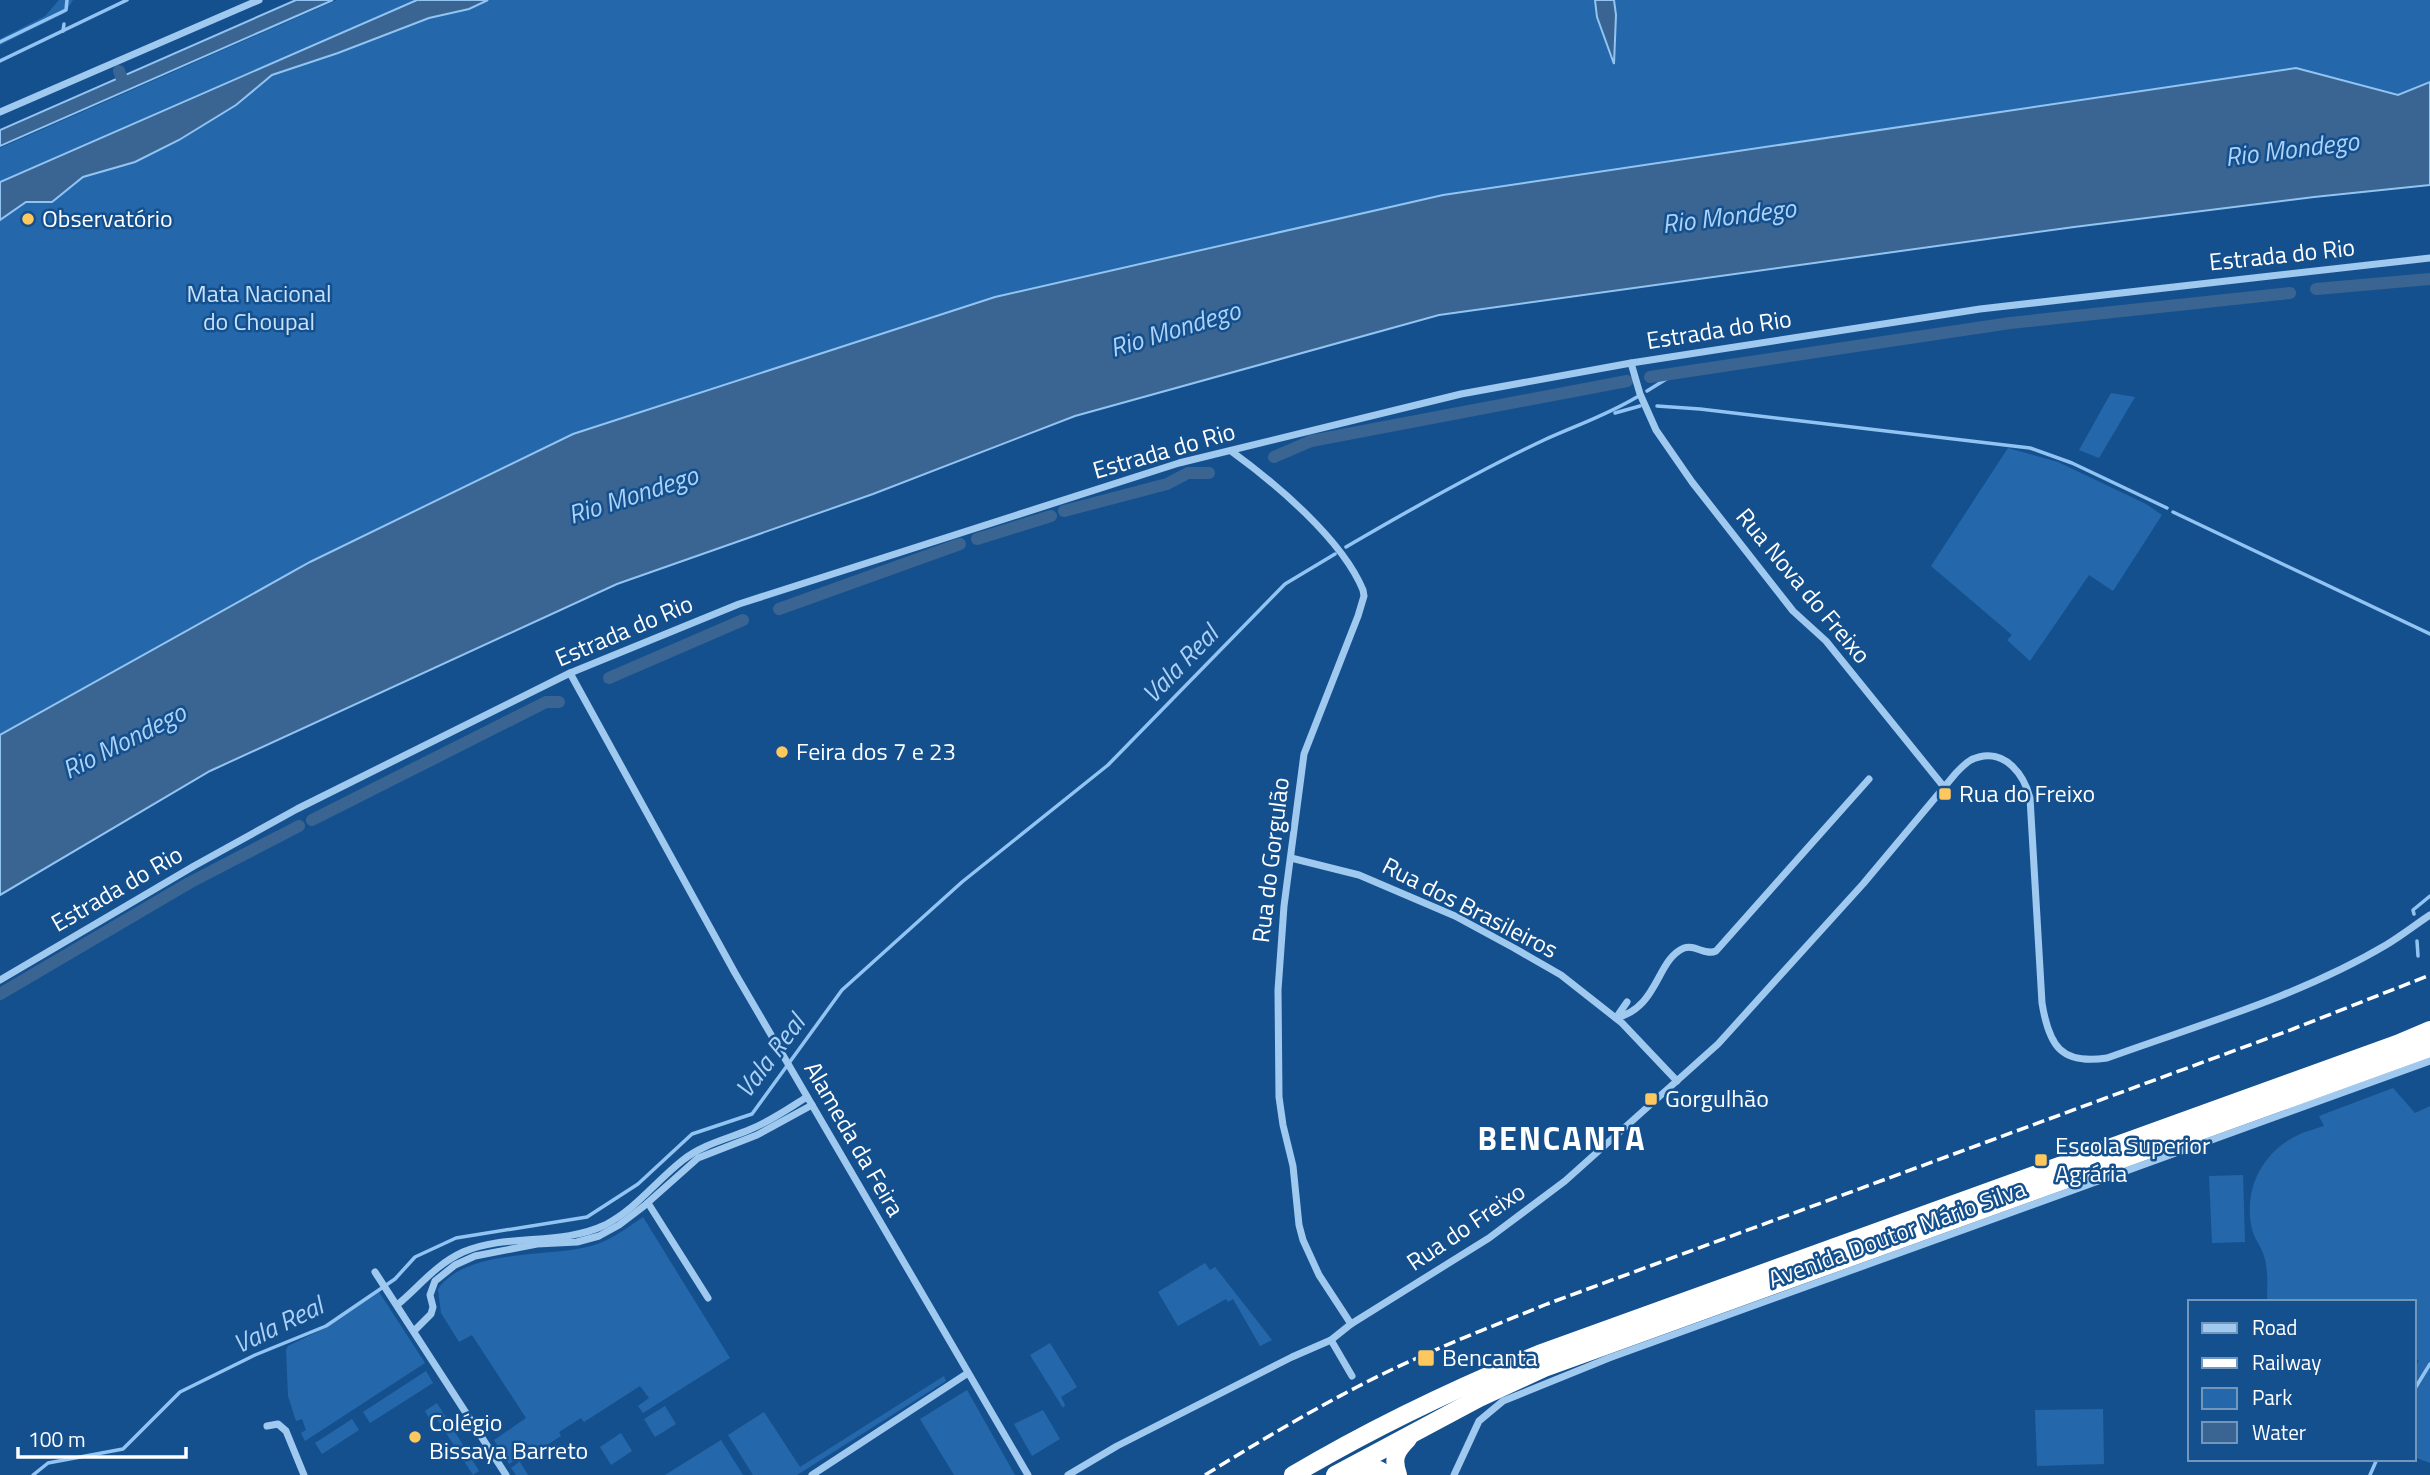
<svg xmlns="http://www.w3.org/2000/svg" width="2430" height="1475" font-family="'Titillium Web',sans-serif">
<style>
.green{fill:#2468ab}
.water{fill:#3a6592;stroke:#92c4f3;stroke-width:2}
.lines{fill:none;stroke-linecap:round;stroke-linejoin:round}
.stream{stroke:#92c4f3;stroke-width:3.5}
.canal{stroke:#3a6592;stroke-width:12}
.street{stroke:#a0c9f0;stroke-width:7}
.highway{stroke:#fff;stroke-width:18}
.rail{stroke:#fff;stroke-width:3.5;stroke-dasharray:12 5;stroke-linecap:butt}
.poi-dot{fill:#ffc85f;stroke:#15508e;stroke-width:2.5}
.labels{text-anchor:middle;stroke-width:5;stroke-linejoin:round;paint-order:stroke}
.poi-label{font-size:24px;fill:#fff;stroke:#15508e;text-anchor:start}
.street-label{font-size:24px;fill:#fff;stroke:#15508e}
.park-label{font-size:24px;fill:#c6e1fc;stroke:#15508e}
.water-label{font-size:26px;font-style:italic;fill:#acd2f7;stroke:#15508e}
.district-label{font-size:32px;font-weight:bold;letter-spacing:2px;fill:#fff;stroke:#15508e}
</style>
<rect width="100%" height="100%" fill="#15508e"/>
<g class="green">
<path d="M59,0H73L65,13L0,45V39L45,16Z"/>
<path d="M337,0H2430V82L2398,95L2296,68L1443,195L995,297L310,562L0,735V148Z"/>
<path d="M2111,393L2135,397L2099,458L2079,450Z"/>
<path d="M2008,448L2058,462L2146,504L2162,515L2113,591L2089,575L2030,661L2007,640L2012,635L1931,566Z"/>
<path d="M2393,1088L2415,1113L2430,1106V1463L2414,1457V1370L2419,1360L2414,1359V1302H2267C2267,1286 2269,1269 2263,1253C2260,1245 2254,1238 2252,1229C2243,1190 2262,1152 2298,1135C2306,1131 2316,1129 2324,1126L2319,1116Z"/>
<path d="M2243,1175L2245,1242L2212,1243L2209,1176Z"/>
<path d="M643,1217L730,1358L643,1413L638,1406L649,1398L640,1386L584,1422L581,1418L559,1432L561,1436L520,1462L528,1475H516L511,1468L519,1462L517,1459L509,1464L494,1440L526,1418L472,1335L459,1342L441,1313L438,1289C467,1248 546,1258 591,1246C610,1241 627,1228 643,1217Z"/>
<path d="M1205,1263L1210,1270L1215,1267L1272,1340L1260,1346L1233,1299L1228,1302L1226,1299L1178,1326L1158,1292Z"/>
<path d="M379,1292L425,1363L305,1441L301,1433L306,1430L302,1419L296,1421L288,1396L286,1350L288,1346L327,1327Z"/>
<path d="M1050,1343L1077,1387L1061,1397L1065,1405L1063,1408L1030,1355Z"/>
<path d="M426,1371L433,1383L370,1423L363,1412Z"/>
<path d="M944,1376L946,1381L797,1475H753L728,1435L764,1412L800,1467Z"/>
<path d="M967,1390L1015,1475H954L920,1419Z"/>
<path d="M437,1403L479,1471L473,1475L437,1419L430,1423L428,1420L429,1418L425,1411Z"/>
<path d="M665,1406L676,1424L655,1437L644,1419Z"/>
<path d="M2103,1409L2104,1464L2037,1466L2035,1410Z"/>
<path d="M1043,1410L1060,1439L1032,1456L1014,1424Z"/>
<path d="M352,1419L359,1430L322,1454L315,1443Z"/>
<path d="M621,1433L632,1451L611,1465L600,1447Z"/>
<path d="M721,1440L743,1475H665Z"/>
</g>
<g class="water">
<path d="M296,0H333L0,146V130Z"/>
<path d="M417,0H488L469,9L429,18L338,53L272,75L236,105L179,140L135,162L83,177L52,202H26L0,220V182Z"/>
<path d="M1595,0H1614L1616,15L1614,64L1597,17Z"/>
<path d="M2296,68L2398,95L2430,82V185L2314,197L2074,227L1439,315L1075,416L873,494L617,584L210,771L0,895V735L310,562L573,434L995,297L1443,195Z"/>
</g>
<g class="lines">
<g class="stream">
<path d="M63,31L64,24"/>
<path d="M0,42L66,10L67,0"/>
<path d="M0,61L127,0"/>
<path d="M1647,391L1676,373"/>
<path d="M1657,406L1700,409L2030,448L2072,463L2167,508"/>
<path d="M1615,413L1640,406"/>
<path d="M2173,512L2430,634"/>
<path d="M1346,547C1411,509 1476,472 1544,440C1577,425 1605,416 1637,397"/>
<path d="M2414,914L2413,910L2430,896"/>
<path d="M2417,941L2418,956"/>
<path d="M2414,1390L2430,1364"/>
<path d="M33,1475L48,1463L123,1449L180,1392L255,1355L326,1326L395,1279L415,1257L456,1238L587,1217L638,1184L692,1134L752,1114L842,990L962,882L1108,765L1285,584L1335,554"/>
<path d="M2370,1475L2377,1459"/>
</g>
<g class="canal">
<path d="M119,71L124,84"/>
<path d="M2316,289L2430,279"/>
<path d="M1650,377L2010,323L2290,293"/>
<path d="M1274,457L1311,441L1627,381"/>
<path d="M1064,511L1167,484L1188,473H1209"/>
<path d="M977,539L1051,516"/>
<path d="M779,609L960,544"/>
<path d="M609,678L743,620"/>
<path d="M312,820L546,702H559"/>
<path d="M0,994L189,883L299,826"/>
</g>
<g class="street">
<path d="M0,112L259,0"/>
<path d="M1631,363L1640,394L1656,430L1692,482L1793,611L1826,641L1944,787"/>
<path d="M1231,451C1275,483 1342,539 1363,590L1364,596L1358,616L1304,754L1284,906L1278,990L1279,1097L1283,1125L1293,1166L1299,1225L1303,1240L1319,1275L1351,1324"/>
<path d="M570,673L735,973L1028,1475"/>
<path d="M1291,858L1359,875L1455,916L1514,948L1561,975L1622,1023L1677,1081"/>
<path d="M0,980L194,866L297,809L570,673L739,604L1179,463L1461,394L1631,363L1980,309L2430,258"/>
<path d="M1627,1002L1616,1018C1659,1007 1656,960 1684,948C1695,944 1705,956 1716,951L1869,779"/>
<path d="M648,1203L708,1298"/>
<path d="M375,1272L506,1475"/>
<path d="M397,1305C420,1286 435,1265 463,1252C507,1233 561,1246 605,1225C636,1209 656,1181 683,1160C703,1144 728,1139 751,1129C771,1121 789,1108 807,1097"/>
<path d="M414,1331L431,1314L433,1307L430,1295L435,1281L455,1265L475,1256L537,1244L577,1242L599,1236L619,1225L644,1206L698,1158L757,1135L812,1105"/>
<path d="M1331,1340L1352,1376"/>
<path d="M267,1426L278,1424L286,1431L304,1475"/>
<path d="M812,1475L968,1373"/>
<path d="M1068,1475L1117,1446L1292,1357L1331,1340L1351,1324L1489,1238L1565,1181L1718,1044L1863,884L1956,773C1963,766 1969,759 1979,757C2006,750 2024,775 2030,798L2042,1003C2049,1046 2061,1065 2107,1058C2201,1024 2300,996 2386,945C2401,936 2415,925 2430,915"/>
<path d="M1454,1475L1479,1421L1503,1401L1609,1358L2430,1061"/>
</g>
<g class="highway">
<path d="M1347,1471L1379,1470L1388,1475"/>
<path d="M1293,1475C1372,1428 1454,1389 1539,1354L2397,1044L2430,1030"/>
<path d="M1335,1475L1479,1398L1544,1368L2430,1048"/>
<path d="M1398,1475C1392,1458 1396,1451 1408,1439"/>
</g>
<path class="rail" d="M1205,1475C1255,1444 1305,1414 1357,1387C1418,1355 1483,1330 1547,1304L2293,1029L2430,975"/>
</g>
<g class="poi-dot">
<circle cx="28" cy="219" r="7"/>
<circle cx="782" cy="752" r="7"/>
<rect x="1938" y="787" width="14" height="14" rx="3.5"/>
<rect x="1644" y="1092" width="14" height="14" rx="3.5"/>
<rect x="2034" y="1153" width="14" height="14" rx="3.5"/>
<rect x="1417" y="1349" width="18" height="18" rx="3.5"/>
<circle cx="415" cy="1437" r="7"/>
</g>
<g class="labels">
<g class="poi-label">
<text x="42" y="227">Observatório</text>
<text x="796" y="760">Feira dos 7 e 23</text>
<text x="1959" y="802">Rua do Freixo</text>
<text x="1665" y="1107">Gorgulhão</text>
<text x="2055" y="1154">Escola Superior<tspan x="2055" dy="28">Agrária</tspan></text>
<text x="1442" y="1366">Bencanta</text>
<text x="429" y="1431">Colégio<tspan x="429" dy="28">Bissaya Barreto</tspan></text>
</g>
<g class="street-label">
<text transform="translate(2282 255) rotate(-6)" y="8">Estrada do Rio</text>
<text transform="translate(1719 330) rotate(-9)" y="8">Estrada do Rio</text>
<text transform="translate(1164 451) rotate(-16)" y="8">Estrada do Rio</text>
<text transform="translate(1803 586) rotate(50)" y="8">Rua Nova do Freixo</text>
<text transform="translate(624 631) rotate(-23)" y="8">Estrada do Rio</text>
<text transform="translate(1271 860) rotate(-83)" y="8">Rua do Gorgulão</text>
<text transform="translate(117 889) rotate(-30)" y="8">Estrada do Rio</text>
<text transform="translate(1470 908) rotate(27)" y="8">Rua dos Brasileiros</text>
<text transform="translate(854 1139) rotate(60)" y="8">Alameda da Feira</text>
<text transform="translate(1466 1227) rotate(-34)" y="8">Rua do Freixo</text>
<text transform="translate(1897 1234) rotate(-20)" y="8">Avenida Doutor Mário Silva</text>
</g>
<g class="park-label">
<text x="259" y="302">Mata Nacional<tspan x="259" dy="28">do Choupal</tspan></text>
</g>
<g class="water-label">
<text transform="translate(2292 149) rotate(-7)" y="9">Rio Mondego</text>
<text transform="translate(1729 216) rotate(-7)" y="9">Rio Mondego</text>
<text transform="translate(1175 329) rotate(-17)" y="9">Rio Mondego</text>
<text transform="translate(633 495) rotate(-18)" y="9">Rio Mondego</text>
<text transform="translate(1180 664) rotate(-46)" y="9">Vala Real</text>
<text transform="translate(124 741) rotate(-27)" y="9">Rio Mondego</text>
<text transform="translate(770 1056) rotate(-53)" y="9">Vala Real</text>
<text transform="translate(278 1325) rotate(-26)" y="9">Vala Real</text>
</g>
<g class="district-label">
<text x="1562" y="1150">BENCANTA</text>
</g>
</g>
<rect x="2188" y="1300" width="228" height="161" fill="#15508e" stroke="#7396bb" stroke-width="2"/>
<rect x="2202" y="1323" width="35" height="10" fill="#a0c9f0" stroke="#7396bb" stroke-width="2"/>
<text x="2252" y="1335" font-size="21" fill="#ffffff">Road</text>
<rect x="2202" y="1358" width="35" height="10" fill="#ffffff" stroke="#7396bb" stroke-width="2"/>
<text x="2252" y="1370" font-size="21" fill="#ffffff">Railway</text>
<rect x="2202" y="1388" width="35" height="21" fill="#2468ab" stroke="#7396bb" stroke-width="2"/>
<text x="2252" y="1405" font-size="21" fill="#ffffff">Park</text>
<rect x="2202" y="1422" width="35" height="21" fill="#3a6592" stroke="#7396bb" stroke-width="2"/>
<text x="2252" y="1440" font-size="21" fill="#ffffff">Water</text>
<path d="M18 1447v10h168v-10" fill="none" stroke="#ffffff" stroke-width="3.5"/>
<text x="28" y="1447" font-size="21" fill="#ffffff" stroke="#15508e" stroke-width="5" paint-order="stroke">100 m</text>
</svg>
